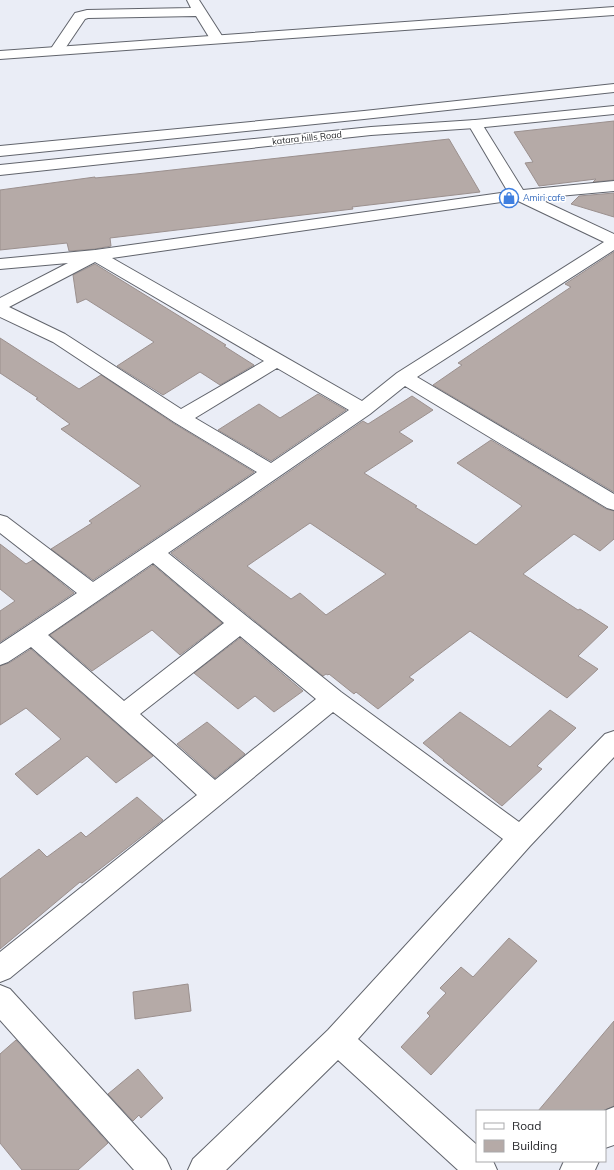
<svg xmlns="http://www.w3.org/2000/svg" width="614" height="1170" font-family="Mulish,sans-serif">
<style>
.building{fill:#b5aaa7;stroke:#9b908e;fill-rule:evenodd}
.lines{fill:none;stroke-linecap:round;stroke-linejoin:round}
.minor-casing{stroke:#61646c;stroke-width:2}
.tertiary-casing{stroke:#61646c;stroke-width:2}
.secondary-casing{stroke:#61646c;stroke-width:2}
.minor{fill:#fff;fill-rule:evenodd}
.tertiary{fill:#fff;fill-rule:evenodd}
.secondary{fill:#fff;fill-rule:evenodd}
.labels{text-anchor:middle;stroke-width:3;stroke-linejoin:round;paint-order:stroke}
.far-street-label{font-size:9px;fill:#28292c;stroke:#fff}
.far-shop-label{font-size:9px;fill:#366cbe;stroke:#fff;text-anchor:start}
</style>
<rect width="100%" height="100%" fill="#eaedf6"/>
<g class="building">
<path d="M614,121V180L593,182L596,179L539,186L525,163L533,162L514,132Z"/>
<path d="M449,139L480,192L352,207L353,209L110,238L111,246L95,249L69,251L67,243L0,250V190L95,177V178L136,174Z"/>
<path d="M614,193V217L571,204L579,196Z"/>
<path d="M614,252V492L433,385L462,365L458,363L571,287L565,284Z"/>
<path d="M95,264L226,345L224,346L254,365L220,385L200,372L163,395L117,366L154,342L86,299L77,303L73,275Z"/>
<path d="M0,338L79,389L101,375L173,423L254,472L93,580L51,549L92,523L89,521L141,486L61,429L70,424L36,399L38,398L0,373Z"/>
<path d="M318,394L346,410L271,461L218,430L259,404L280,418Z"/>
<path d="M412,396L433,410L399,432L413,441L364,473L417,506L415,507L476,545L522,506L457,463L491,440L606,509L614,511V539L600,551L574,534L523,574L578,610L580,609L608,627L578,656L598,669L567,698L470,631L409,677L414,680L378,709L356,692L354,694L329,674L328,675L326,674L323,676L171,553L363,421L368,424ZM310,523L386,574L326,615L300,593L291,599L247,566Z"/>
<path d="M0,544L26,564L33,560L74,593L0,642V611L15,601L0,589Z"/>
<path d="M153,565L222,623L180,655L152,630L92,671L50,635Z"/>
<path d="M240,638L303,691L274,712L255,696L238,709L194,673Z"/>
<path d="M31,649L153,756L116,783L87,756L37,795L15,774L61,739L26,708L0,725V666L9,663Z"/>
<path d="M550,710L576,728L537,766L542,769L502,806L443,760H444L423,743L460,712L510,747Z"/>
<path d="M207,722L245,754L215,778L177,744Z"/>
<path d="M137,797L163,820L82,883L80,882L0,949V879L39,849L47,857L81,832L86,837Z"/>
<path d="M509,938L537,961L431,1075L401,1047L430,1016L427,1013L446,993L440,988L461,967L473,977Z"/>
<path d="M188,984L191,1011L135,1019L133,992Z"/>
<path d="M614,1021V1106L603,1111H538Z"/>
<path d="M16,1040L108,1143L78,1170H22L0,1143V1054Z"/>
<path d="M138,1069L163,1098L141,1118L139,1115L133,1121L108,1094Z"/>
</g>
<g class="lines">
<defs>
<g id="minor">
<path d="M187,0H199L224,39L222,42H212L196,16L88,18L85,19L62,53H52L50,50L75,13L87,10L191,8Z"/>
<path d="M614,84V92L364,119L0,156V146L364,111Z"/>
<path d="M475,120L480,121L482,124L523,190L614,181V191L537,198L614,234V250L417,377L614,494V510L607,508L405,386L370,414L168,553L341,692L519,822L605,734L614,731V757L530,846L358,1039L477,1145V1161H493L497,1170H458L338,1060L226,1170H188L193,1159L328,1030L503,839L333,712L10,978L0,982V952L197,795L156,757L31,647L8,662L0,665V644L77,593L0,533V515L7,517L93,582L257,472L174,422L53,342L0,317V298L68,263L0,269V259L95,250L508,192L468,124L470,121ZM516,200L604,242L397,373L362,401L112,258ZM95,262L264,361L181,409L65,334L9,307ZM277,368L349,410L271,463L195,418ZM153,563L224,623L124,701L48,635ZM240,636L316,699L215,780L140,714Z"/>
<path d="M0,985L10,989L166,1159L171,1170H134L0,1020Z"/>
<path d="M614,1107V1145L605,1148V1111H604Z"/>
<path d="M564,1161H599L595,1170H560Z"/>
</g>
<path id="tertiary" d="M614,7V15L0,59V51Z"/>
<path id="secondary" d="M614,106V114L475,128L371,135L0,175V165L371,127L475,120Z"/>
</defs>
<use href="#minor" class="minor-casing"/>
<use href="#tertiary" class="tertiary-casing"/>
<use href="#secondary" class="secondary-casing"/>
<use href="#minor" class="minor"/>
<use href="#tertiary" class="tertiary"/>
<use href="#secondary" class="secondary"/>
</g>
<defs>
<symbol id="shop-ring" viewBox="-11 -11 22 22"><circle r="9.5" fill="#fff" stroke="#3f7fe0" stroke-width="1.5"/><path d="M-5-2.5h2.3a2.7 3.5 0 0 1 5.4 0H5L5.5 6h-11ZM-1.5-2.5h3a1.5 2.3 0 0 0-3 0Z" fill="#3f7fe0"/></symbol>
</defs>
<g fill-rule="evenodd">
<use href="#shop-ring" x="498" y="187" width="22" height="22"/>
</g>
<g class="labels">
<g class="far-street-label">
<text transform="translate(307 138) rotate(-6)" y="3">katara hills Road</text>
</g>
<g class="far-shop-label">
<text x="523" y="201">Amiri cafe</text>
</g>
</g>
<rect x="476" y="1110" width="130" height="52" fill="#ffffff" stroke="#a9a9ab"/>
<rect x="484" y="1123" width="20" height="6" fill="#ffffff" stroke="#a9a9ab"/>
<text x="512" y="1130" font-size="12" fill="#28292c">Road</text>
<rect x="484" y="1140" width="20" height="12" fill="#b5aaa7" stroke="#a9a9ab"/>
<text x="512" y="1150" font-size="12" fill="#28292c">Building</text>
</svg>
